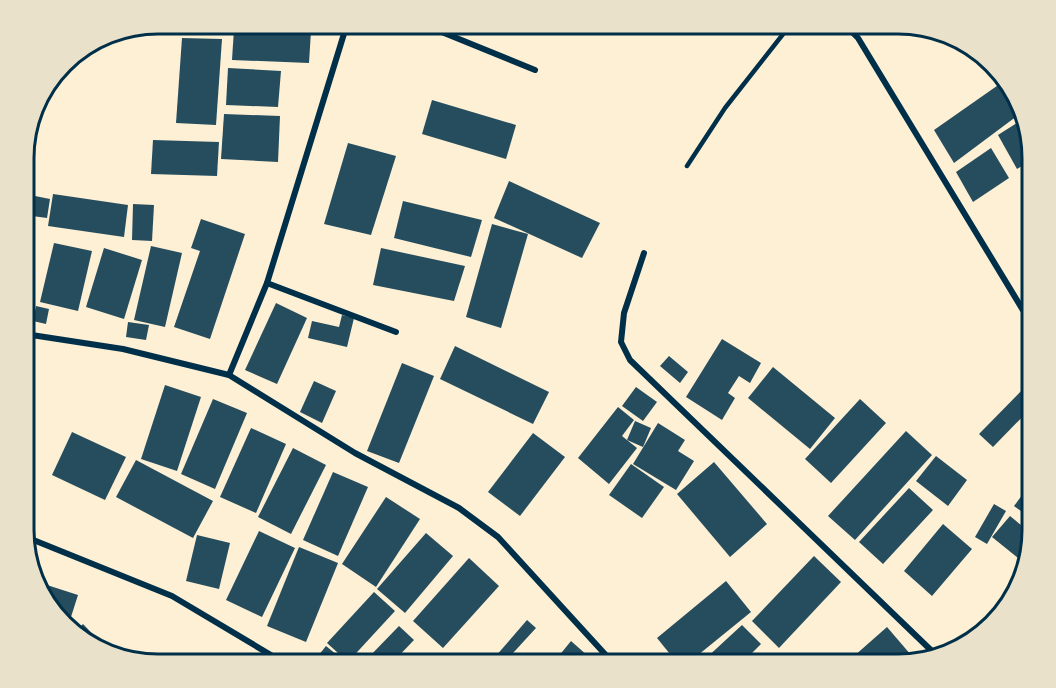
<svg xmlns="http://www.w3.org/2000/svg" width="1056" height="688" font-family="'DM Sans',sans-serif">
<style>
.building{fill:#264d5e}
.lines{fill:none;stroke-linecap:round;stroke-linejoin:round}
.service{stroke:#003049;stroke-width:4.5}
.minor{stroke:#003049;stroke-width:6}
.rim{fill:none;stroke:#003049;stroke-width:3}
</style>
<rect width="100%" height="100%" fill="#fdf0d5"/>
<g class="building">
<path d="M234,29L311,31L309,63L232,60Z"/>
<path d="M182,38L222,39L216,125L176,123Z"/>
<path d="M228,68L281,71L278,107L226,105Z"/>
<path d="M1004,81L1014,91L1021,113L954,163L934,130Z"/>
<path d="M432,100L516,125L506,159L422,134Z"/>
<path d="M224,114L280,116L278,162L221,159Z"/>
<path d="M1023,119L1032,149V160L1017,169L998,135Z"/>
<path d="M153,140L219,142L217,176L151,174Z"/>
<path d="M348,143L396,156L371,235L324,224Z"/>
<path d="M991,148L1009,178L973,202L956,172Z"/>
<path d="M509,181L600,223L582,258L494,218Z"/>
<path d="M53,194L128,205L124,237L48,226Z"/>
<path d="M35,196L50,199L47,218L32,216Z"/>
<path d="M403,201L482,220L471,257L394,238Z"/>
<path d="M133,204L154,205L152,241L132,240Z"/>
<path d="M201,219L245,234L210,339L174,327L200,251L191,248Z"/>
<path d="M492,224L528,234L501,328L466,317Z"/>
<path d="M54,243L92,251L78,311L40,302Z"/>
<path d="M151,246L182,253L165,327L134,320Z"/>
<path d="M104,248L142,260L124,319L86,307Z"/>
<path d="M381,248L465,266L454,301L373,285Z"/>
<path d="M276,303L307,318L277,384L245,370Z"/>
<path d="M36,306L49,309L46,324L33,321Z"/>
<path d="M342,315L354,318L347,347L308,338L312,321L339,327Z"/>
<path d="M128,322L149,325L146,340L126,337Z"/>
<path d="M722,339L761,363L750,383L739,376L728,393L735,398L722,420L686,397Z"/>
<path d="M455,346L549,392L533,424L440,379Z"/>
<path d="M669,356L688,372L680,383L660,366Z"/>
<path d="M402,363L434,376L399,463L367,451Z"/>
<path d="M773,367L835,418L810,449L748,398Z"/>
<path d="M1032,380V407L993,447L979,434Z"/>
<path d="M314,381L336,391L322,423L300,412Z"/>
<path d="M165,385L201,397L177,471L141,459Z"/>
<path d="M636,387L657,402L643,421L622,406Z"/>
<path d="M213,399L247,413L215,489L181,474Z"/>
<path d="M860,399L886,423L831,483L805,459Z"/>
<path d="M618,407L634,420L622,436L637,448L609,484L578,458Z"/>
<path d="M635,421L651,428L643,447L627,440Z"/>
<path d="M658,423L685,440L678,451L694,461L676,490L633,464Z"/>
<path d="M251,428L286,444L256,513L220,497Z"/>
<path d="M906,431L932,455L855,540L828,516Z"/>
<path d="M72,432L126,457L105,500L52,475Z"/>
<path d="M533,433L565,457L520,516L488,492Z"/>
<path d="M293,448L326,465L291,534L258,517Z"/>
<path d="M936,456L967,480L948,506L916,481Z"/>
<path d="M136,460L213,501L193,538L116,497Z"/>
<path d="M714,462L767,524L730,557L677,494Z"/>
<path d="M631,464L664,487L642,518L609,495Z"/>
<path d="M333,472L368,487L338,556L303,540Z"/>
<path d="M1032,482V519L1014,506Z"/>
<path d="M909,488L933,510L883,564L859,542Z"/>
<path d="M386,497L420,519L376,587L342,564Z"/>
<path d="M994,504L1006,511L987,544L975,537Z"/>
<path d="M1010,516L1032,534L1023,562L992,537Z"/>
<path d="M943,524L972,549L932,596L904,571Z"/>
<path d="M259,531L295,548L262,617L226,600Z"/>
<path d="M426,533L453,556L405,613L377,589Z"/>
<path d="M197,535L230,543L219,589L186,581Z"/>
<path d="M299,547L338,563L306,642L267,626Z"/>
<path d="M814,556L841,582L779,648L752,621Z"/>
<path d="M469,558L499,586L443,648L413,621Z"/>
<path d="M726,581L751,612L687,664H678L657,638Z"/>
<path d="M47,585L78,595L71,617L56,612L43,598Z"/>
<path d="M1015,587L1009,605L983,629L982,628Z"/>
<path d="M374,592L395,611L348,662L327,643Z"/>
<path d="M527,620L536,628L503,664L495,657Z"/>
<path d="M83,624L107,649L83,641L75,632Z"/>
<path d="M742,625L761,644L742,663L735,657L728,664H708L704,660Z"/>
<path d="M399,626L414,640L391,664H370L366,660Z"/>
<path d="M887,627L911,655L901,664H845Z"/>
<path d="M571,641L588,656L582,664H566L558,657Z"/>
<path d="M326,646L348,664H327L318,656Z"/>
<path d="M430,655L446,664H425Z"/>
<path d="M491,656L500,664H484Z"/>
</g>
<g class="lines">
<path class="service" d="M687,166L725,108L791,24"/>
<g class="minor">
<path d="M422,24L535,70"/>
<path d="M844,24L858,38L1032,325"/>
<path d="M644,253L624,313L621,342L630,360L936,655"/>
<path d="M267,283L396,332"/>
<path d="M25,334L123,349L229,375L355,453L459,508L498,537L614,664"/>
<path d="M229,375L267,283L347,24"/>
<path d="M26,537L172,596L286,664"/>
<path d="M26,550L29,129"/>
</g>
</g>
<path d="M0 0H1056V688H0ZM158 34H898A124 124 0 0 1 1022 158V530A124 124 0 0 1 898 654H158A124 124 0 0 1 34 530V158A124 124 0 0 1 158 34Z" fill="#e9e1ca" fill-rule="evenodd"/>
<path class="rim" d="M158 34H898A124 124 0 0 1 1022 158V530A124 124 0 0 1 898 654H158A124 124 0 0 1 34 530V158A124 124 0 0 1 158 34Z"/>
</svg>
